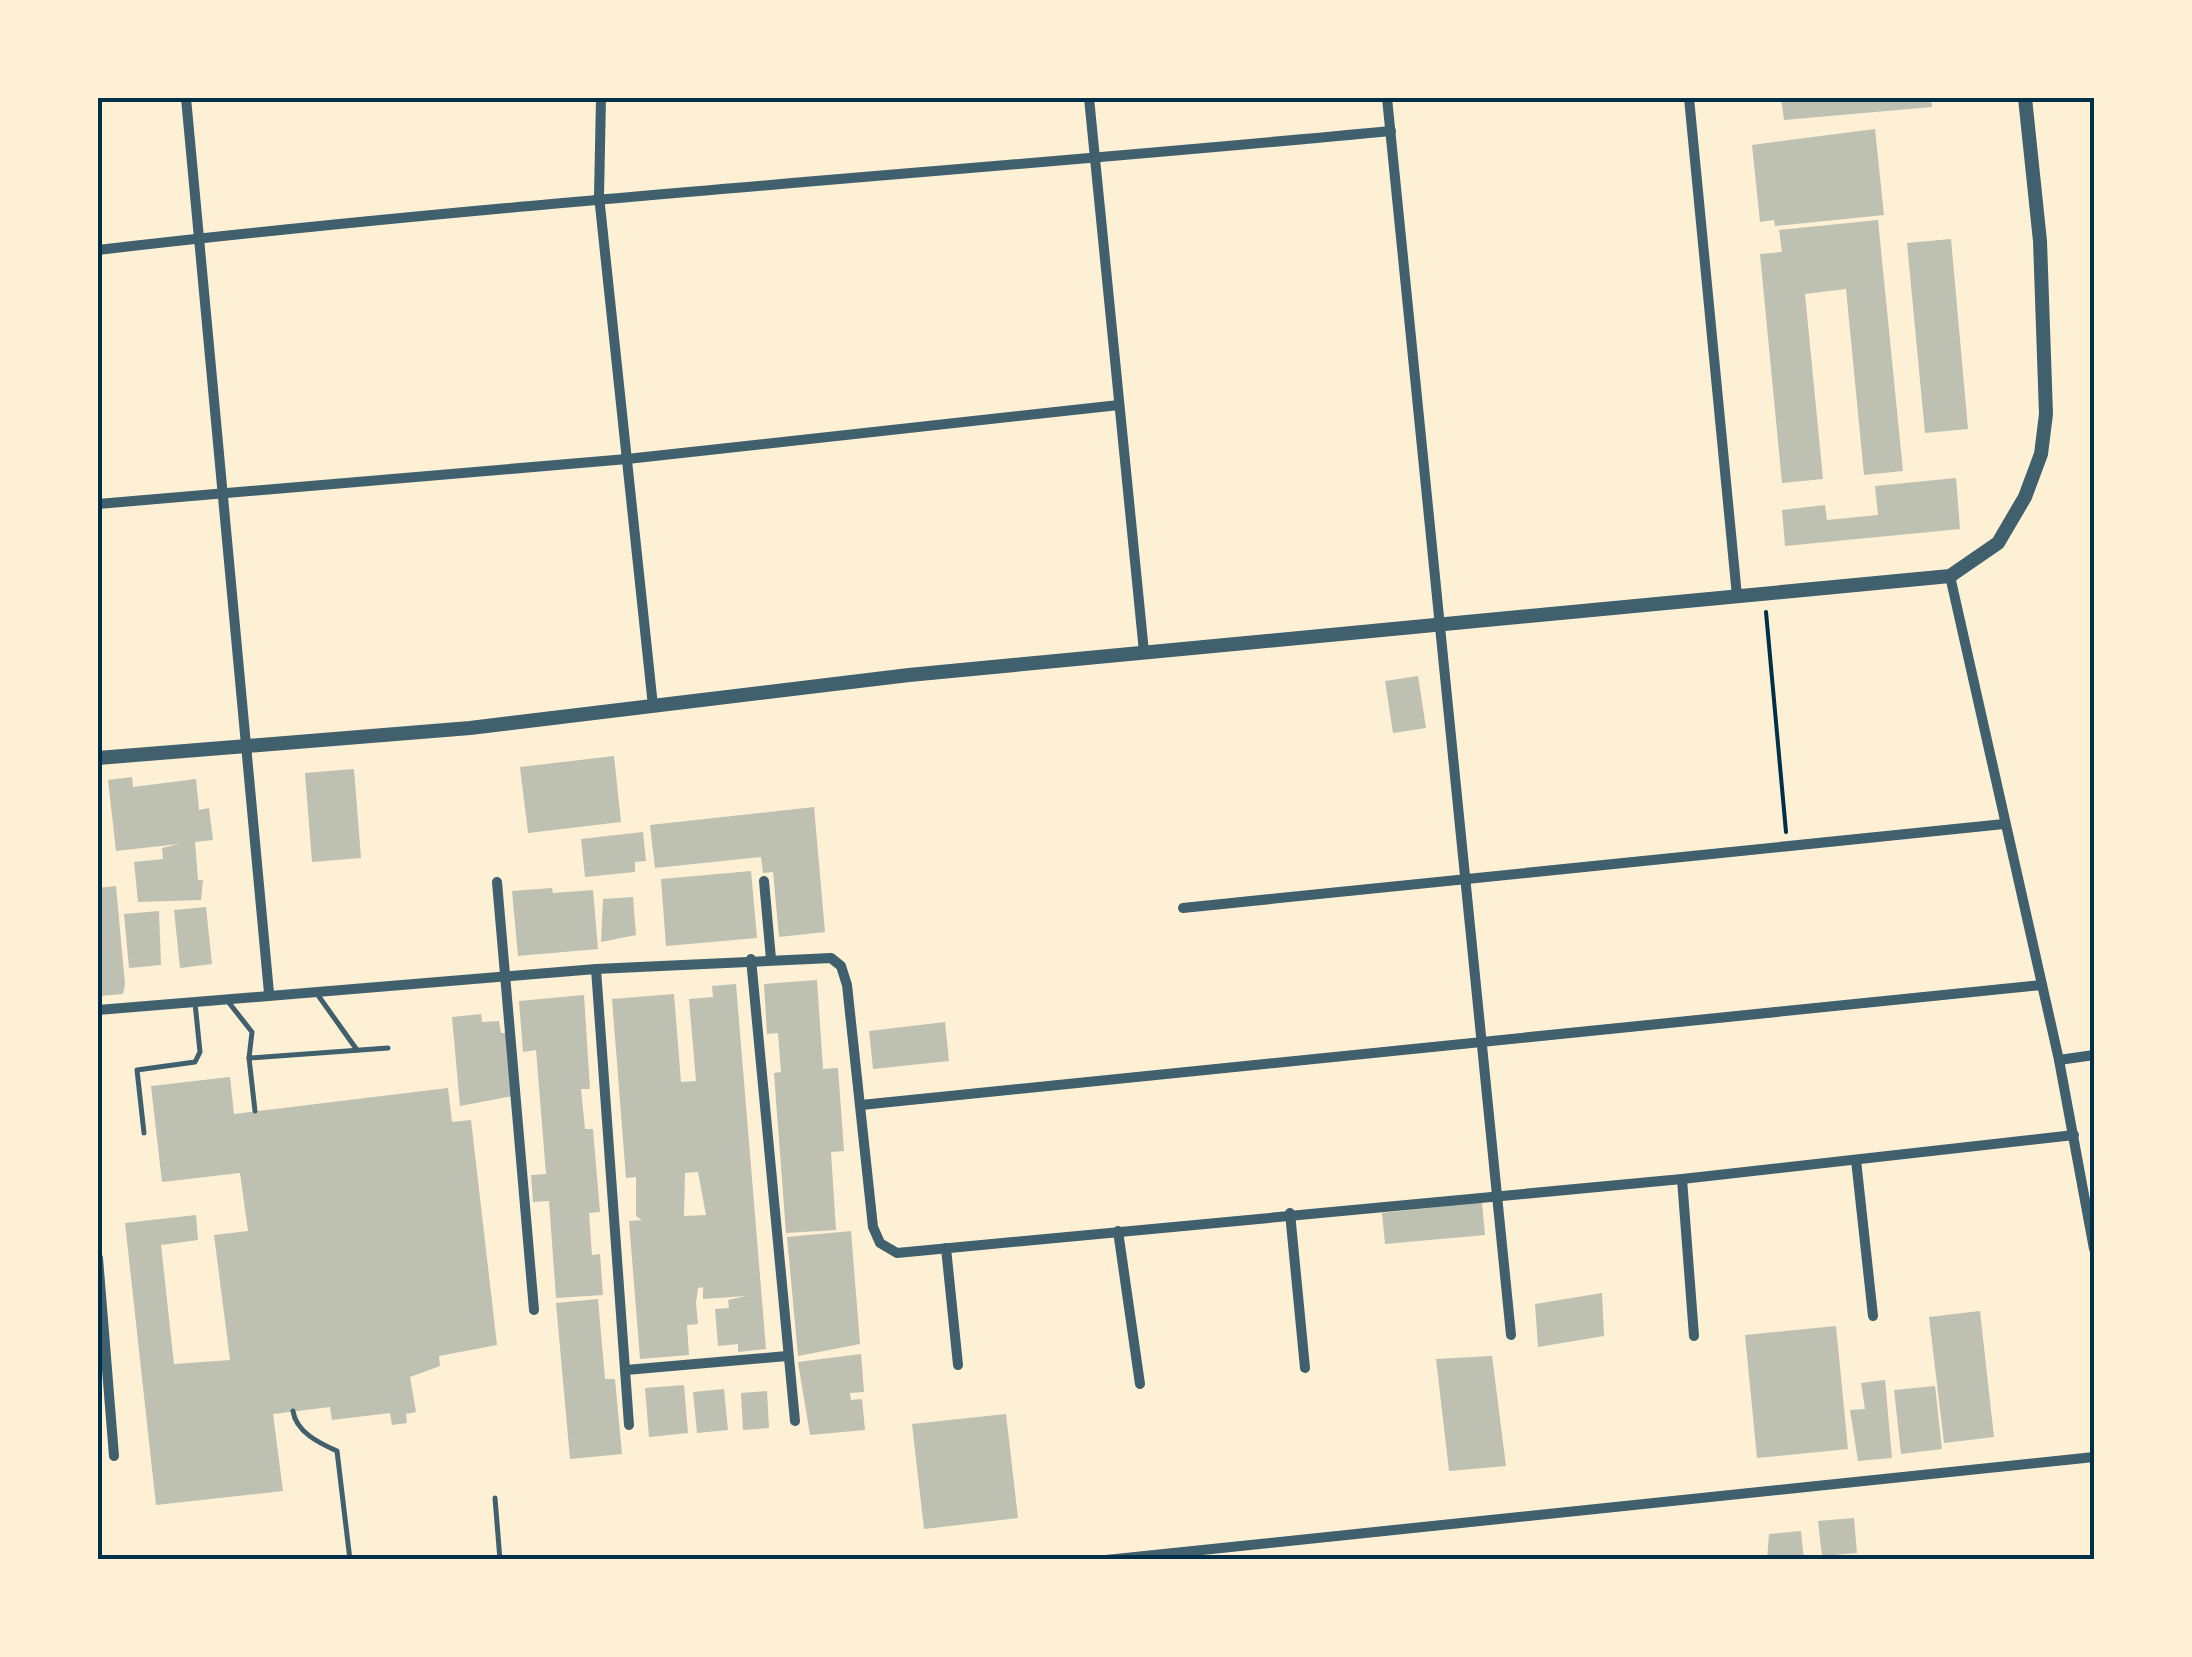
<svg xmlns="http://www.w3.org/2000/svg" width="2192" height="1657" font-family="Montserrat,sans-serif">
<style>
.building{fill:#bec0b2;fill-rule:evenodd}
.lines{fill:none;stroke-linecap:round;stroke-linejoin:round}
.path{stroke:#003049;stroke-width:4}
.service{stroke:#3f606c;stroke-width:5}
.minor{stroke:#3f606c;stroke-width:10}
.tertiary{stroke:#3f606c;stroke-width:14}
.neatline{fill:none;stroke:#003049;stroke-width:4}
</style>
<rect width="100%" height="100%" fill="#fdf0d5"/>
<g class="building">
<path d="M1781,98H1931L1932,107L1784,120Z"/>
<path d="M1875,129L1884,215L1775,226L1774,220L1760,222L1752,145Z"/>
<path d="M1878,220L1903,471L1864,475L1846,289L1805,294L1823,479L1782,483L1760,254L1782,252L1779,230Z"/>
<path d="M1951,239L1968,429L1925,433L1907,243Z"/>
<path d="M1956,478L1960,529L1785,546L1782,510L1825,505L1827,520L1878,515L1875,486Z"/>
<path d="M1418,676L1426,728L1393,733L1385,681Z"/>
<path d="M614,756L621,822L528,833L520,767Z"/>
<path d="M354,769L361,858L312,862L305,773Z"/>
<path d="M132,777L133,787L196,779L199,810L209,808L213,840L195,842L198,880H203L201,900L138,902L134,862L163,859L162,848L179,844L116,851L108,780Z"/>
<path d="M814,807L825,932L779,937L773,872L763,873L761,857L655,868L650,825Z"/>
<path d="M643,832L646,861L635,862V872L585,877L581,839Z"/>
<path d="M751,871L757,938L666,946L661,879Z"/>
<path d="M116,886L125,984L123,994L99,996L98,888Z"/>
<path d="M552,888L553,893L593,890L598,949L518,956L512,891Z"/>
<path d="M633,897L636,935L601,942L603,899Z"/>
<path d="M206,907L212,964L180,968L174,910Z"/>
<path d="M159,911L161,965L129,968L124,914Z"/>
<path d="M817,980L823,1069L838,1068L844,1151L831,1152L836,1230L786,1233L774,1073L781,1072L778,1033L767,1034L764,984Z"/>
<path d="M736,984L766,1349L738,1352V1344L718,1346L715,1309L729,1308L728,1300L746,1296L703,1299V1287L698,1288L696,1303L698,1324L687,1325L689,1355L640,1359L629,1221L642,1220L636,1216V1177L626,1178L612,999L674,994L681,1082L696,1081L689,999L713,997L712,986ZM698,1172L706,1215L684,1216L685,1173Z"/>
<path d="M584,995L590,1089H581L585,1129H593L600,1212L589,1213L592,1255L600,1254L603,1295L556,1298L549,1201L533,1202L531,1175L546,1174L536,1050L523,1052L519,1001Z"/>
<path d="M481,1014L482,1022L499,1021L501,1033H507L513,1096L460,1106L452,1017Z"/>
<path d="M945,1022L949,1061L873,1069L869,1031Z"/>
<path d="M230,1077L234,1114L448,1088L452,1122L471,1120L497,1345L439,1356L440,1366L410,1377L416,1412L406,1414L407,1423L392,1425L390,1413L332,1420L330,1407L273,1414L283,1491L156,1505L125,1223L196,1215L198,1240L161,1245L174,1364L230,1360L214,1235L248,1231L240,1173L162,1182L151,1086Z"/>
<path d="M1482,1202L1485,1235L1385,1244L1382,1213Z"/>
<path d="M851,1231L860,1344L798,1356L787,1237Z"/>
<path d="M1602,1293L1604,1336L1538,1347L1535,1304Z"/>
<path d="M598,1299L605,1379H615L622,1454L570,1459L556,1303Z"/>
<path d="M1980,1311L1994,1437L1944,1443L1929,1317Z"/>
<path d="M1836,1326L1848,1449L1757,1458L1745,1335Z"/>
<path d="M861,1354L864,1392L850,1393L851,1400L862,1399L865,1430L810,1435L798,1362Z"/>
<path d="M1492,1356L1506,1466L1449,1471L1436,1359Z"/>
<path d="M1885,1380L1892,1458L1858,1461L1850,1410L1865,1409L1861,1383Z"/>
<path d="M684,1385L688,1433L649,1437L645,1388Z"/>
<path d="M1935,1386L1942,1449L1901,1454L1894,1390Z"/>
<path d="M724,1389L728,1430L697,1433L693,1392Z"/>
<path d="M767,1391L769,1428L743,1430L741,1393Z"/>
<path d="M1006,1414L1018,1518L924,1529L912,1424Z"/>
<path d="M1854,1518L1857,1553L1822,1556L1818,1521Z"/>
<path d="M1801,1531L1804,1560H1767L1769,1534Z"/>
</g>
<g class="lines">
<path class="path" d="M1766,612L1786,832"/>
<g class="service">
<path d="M315,991L357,1050"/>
<path d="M226,999L252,1032L249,1058L255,1111"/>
<path d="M249,1058L388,1048"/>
<path d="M144,1133L137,1070L195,1062L200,1052L195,1003"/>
<path d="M293,1411C296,1432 319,1443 337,1451L350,1560"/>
<path d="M495,1498L500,1560"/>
</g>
<g class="minor">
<path d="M186,98L269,993"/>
<path d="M601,98L599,196L653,706"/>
<path d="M1089,98L1144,652"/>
<path d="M1387,98L1511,1335"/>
<path d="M1689,98L1737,596"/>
<path d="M98,250C528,200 960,172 1391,131"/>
<path d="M98,504L627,459L1119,405"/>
<path d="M1950,576L2059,1060L2094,1249"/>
<path d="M764,881L771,959"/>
<path d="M497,882L534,1310"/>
<path d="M1183,908L2004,824"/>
<path d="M751,959L795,1421"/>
<path d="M596,969L629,1425"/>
<path d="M98,1010L596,969L831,958L841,966L847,985L873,1227L880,1243L897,1253L1682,1179L2074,1135"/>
<path d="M2059,1060L2094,1055"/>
<path d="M861,1105L2042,985"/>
<path d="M1856,1160L1873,1316"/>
<path d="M1682,1179L1694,1336"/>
<path d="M1290,1213L1305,1368"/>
<path d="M1118,1231L1140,1384"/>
<path d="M946,1248L958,1365"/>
<path d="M98,1258L114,1456"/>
<path d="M626,1370L787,1356"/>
<path d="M1106,1560L2094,1457"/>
</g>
<path class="tertiary" d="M98,758L470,728L909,675L1950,576L1998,543L2025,497L2041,454L2046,414L2040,241L2025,98"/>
</g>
<rect width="2192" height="1657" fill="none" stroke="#fdf0d5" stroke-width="200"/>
<rect x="100" y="100" width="1992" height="1457" class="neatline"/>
</svg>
